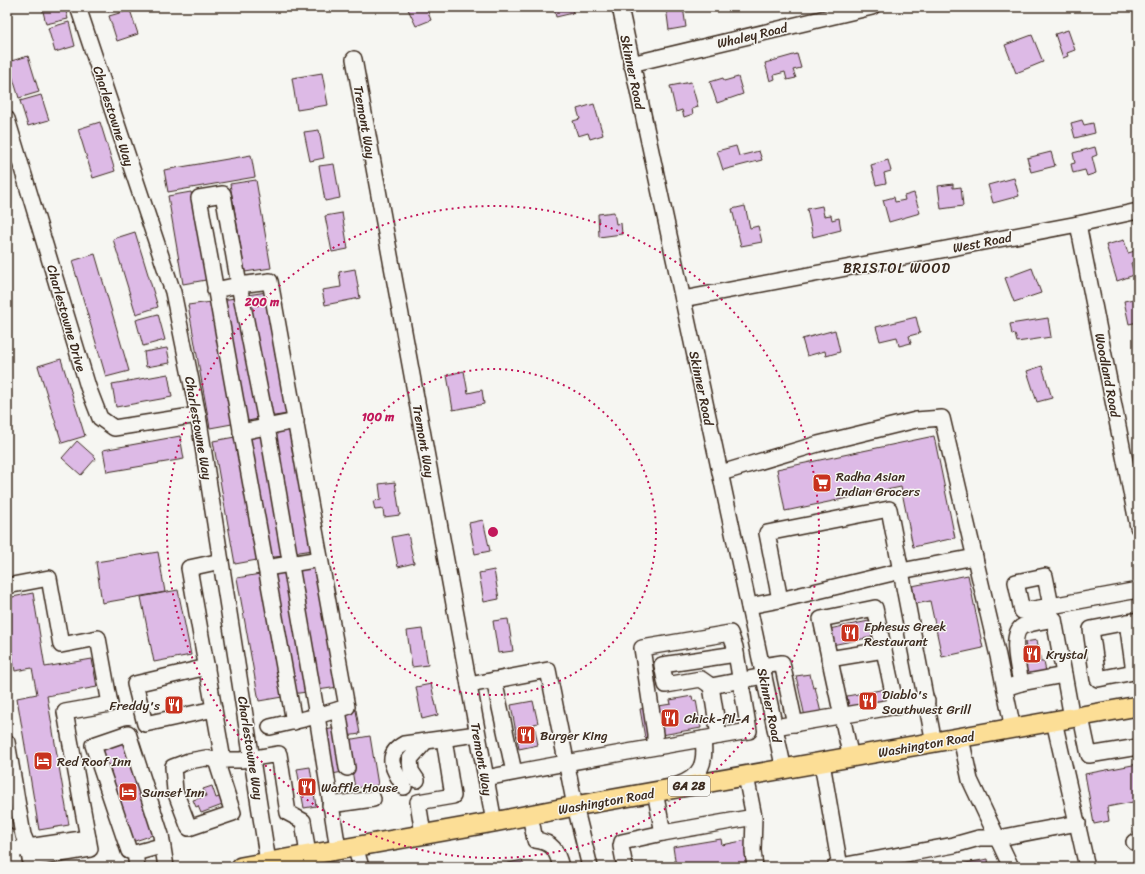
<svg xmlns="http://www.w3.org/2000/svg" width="1145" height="874" font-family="Sriracha,sans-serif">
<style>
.building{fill:#ddbae6;stroke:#3b2a1e}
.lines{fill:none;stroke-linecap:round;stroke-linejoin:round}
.minor-casing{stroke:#3b2a1e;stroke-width:18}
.major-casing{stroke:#3b2a1e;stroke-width:22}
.minor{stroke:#f6f6f2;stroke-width:15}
.major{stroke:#fcde96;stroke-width:19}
.ring{fill:none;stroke:#c2185b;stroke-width:2;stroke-dasharray:2 4}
.labels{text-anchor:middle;stroke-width:3;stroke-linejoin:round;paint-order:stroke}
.shield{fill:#f6f6f2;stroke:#73675e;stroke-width:1}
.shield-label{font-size:12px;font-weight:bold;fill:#3b2a1e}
.street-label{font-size:13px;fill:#3b2a1e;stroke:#f6f6f2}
.poi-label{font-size:13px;fill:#3b2a1e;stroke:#f6f6f2;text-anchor:start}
.neighbourhood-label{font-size:14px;letter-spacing:1px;fill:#3b2a1e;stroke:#f6f6f2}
.centre{fill:#c2185b;stroke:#f6f6f2;stroke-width:2}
.ring-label{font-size:12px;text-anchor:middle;font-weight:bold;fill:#c2185b;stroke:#f6f6f2;stroke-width:3;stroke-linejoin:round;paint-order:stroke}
</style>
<rect width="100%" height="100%" fill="#f6f6f2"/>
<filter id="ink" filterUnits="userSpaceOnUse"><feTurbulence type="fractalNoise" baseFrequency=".025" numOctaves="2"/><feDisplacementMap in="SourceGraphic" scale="8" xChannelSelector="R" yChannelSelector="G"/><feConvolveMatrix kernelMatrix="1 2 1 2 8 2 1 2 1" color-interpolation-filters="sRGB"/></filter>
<g filter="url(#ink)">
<g class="building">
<path d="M42,7H65L68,19L46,24Z"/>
<path d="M107,7H124L108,12Z"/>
<path d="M407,7H426L431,20L416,26Z"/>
<path d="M554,7H572L573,13L556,17Z"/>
<path d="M666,7H683L686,27L669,30Z"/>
<path d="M130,10L138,34L117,41L109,16Z"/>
<path d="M69,22L75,46L55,52L48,28Z"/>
<path d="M1068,30L1075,50L1067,53L1068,56L1063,58L1055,34Z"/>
<path d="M1032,35L1043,62L1016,73L1005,45Z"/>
<path d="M797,54L801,68L793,70L796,78L787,80L785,72L774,75L775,79L770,81L765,63Z"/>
<path d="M28,56L39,92L19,98L8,62Z"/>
<path d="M322,73L328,105L297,110L292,78Z"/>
<path d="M738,77L743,94L717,103L710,82L723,78L724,81Z"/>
<path d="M691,82L698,107L692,109L693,114L684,117L682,110L676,112L670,86Z"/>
<path d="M41,95L49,120L28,126L20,101Z"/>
<path d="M594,104L603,135L590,139L588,133L578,136L573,121L580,119L577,109Z"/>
<path d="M1082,120L1084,125L1093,123L1095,133L1075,138L1071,123Z"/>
<path d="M100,122L115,171L93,178L78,129Z"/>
<path d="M319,130L324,158L310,161L304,132Z"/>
<path d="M736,146L739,156L759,151L762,160L723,170L717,151Z"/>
<path d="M1095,147L1097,155L1092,157L1096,173L1087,176L1085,170L1073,173L1071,164L1075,163L1073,153Z"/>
<path d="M1051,152L1055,166L1031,172L1027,158Z"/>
<path d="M251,155L255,177L168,192L164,170Z"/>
<path d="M888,160L891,171L884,173L886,183L876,185L871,165Z"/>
<path d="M334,164L340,198L325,201L319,166Z"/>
<path d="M1014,178L1019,196L993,203L988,185Z"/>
<path d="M256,180L271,268L245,272L230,184Z"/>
<path d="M953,184V188L961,187L963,206L941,209L938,186Z"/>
<path d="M191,192L206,280L183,284L168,196Z"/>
<path d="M914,193L920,213L889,222L883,200L894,197L895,202L905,200L904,196Z"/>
<path d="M745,206L750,228L758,226L762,242L741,246L732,209Z"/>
<path d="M822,206L824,216L831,215L832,220L839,218L841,230L813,237L807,209Z"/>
<path d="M614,212L616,224L621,223L622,234L599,237L598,214Z"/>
<path d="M342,213L348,249L332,252L325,216Z"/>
<path d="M135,232L158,307L136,314L113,239Z"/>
<path d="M1124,240L1128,253L1135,251L1138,261L1131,263L1134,275L1117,281L1106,245Z"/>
<path d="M95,254L129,371L106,377L72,261Z"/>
<path d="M1032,268L1041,293L1014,302L1005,278Z"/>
<path d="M355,269L360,298L325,305L322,290L341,287L339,272Z"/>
<path d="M267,292L288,414L268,417L247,295Z"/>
<path d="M236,298L258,419L243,422L221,300Z"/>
<path d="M1138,298V322L1129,324L1124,301Z"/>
<path d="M211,302L232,424L210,428L188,305Z"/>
<path d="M158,314L165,340L143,346L136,320Z"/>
<path d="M916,317L920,333L909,336L911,343L899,346L897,337L880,341L876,327Z"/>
<path d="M1048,318L1051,337L1017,342L1015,334L1012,335L1010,324Z"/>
<path d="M835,330L840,352L826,356L825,351L807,356L802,339Z"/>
<path d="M167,348L170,363L146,367L144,352Z"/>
<path d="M61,359L85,436L62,443L38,366Z"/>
<path d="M1042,366L1052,398L1037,402L1027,371Z"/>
<path d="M464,371L468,393L482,390L484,404L453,410L447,375Z"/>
<path d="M168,374L172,397L116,407L112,384Z"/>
<path d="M292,428L313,550L293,553L272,432Z"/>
<path d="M262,434L283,556L267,558L246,437Z"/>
<path d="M180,436L184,459L107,472L103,450Z"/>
<path d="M934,436L955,538L913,547L901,487L785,511L777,469Z"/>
<path d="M235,437L257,560L235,564L213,441Z"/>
<path d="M77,441L96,458L81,475L62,458Z"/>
<path d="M395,482L400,515L384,517L383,509L375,510L373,501L381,500L379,484Z"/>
<path d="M483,520L490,551L475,554L469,523Z"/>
<path d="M408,534L414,563L398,567L392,537Z"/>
<path d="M158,552L165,592L102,603L96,562Z"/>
<path d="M316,564L338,687L318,690L296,567Z"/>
<path d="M286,570L307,692L291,694L270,573Z"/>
<path d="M494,570L499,599L484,602L479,573Z"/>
<path d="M260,574L282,697L259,701L237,578Z"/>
<path d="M968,575L983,648L942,657L930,601L916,604L912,586Z"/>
<path d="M178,590L191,655L154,662L141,597Z"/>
<path d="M33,593L45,667L92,659L97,687L47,696L69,825L39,830L17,698L37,694L32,668L15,671L7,625V598Z"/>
<path d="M508,619L513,651L498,653L493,621Z"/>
<path d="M869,621L872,637L832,645L829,629Z"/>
<path d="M422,629L428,665L412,667L407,631Z"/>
<path d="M1037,640L1041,662H1044L1047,676L1027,680L1023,661L1026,660L1024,648H1026L1025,642Z"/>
<path d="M810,674L813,688L815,687L821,713L805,717L796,676Z"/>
<path d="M431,684L438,715L422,719L416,687Z"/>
<path d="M886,689L889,706L850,712L847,696Z"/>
<path d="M692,696L693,701L696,700L701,728L645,738L640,709L671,704L670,700Z"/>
<path d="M533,701L538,723L534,724L538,745L519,749L511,705Z"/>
<path d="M356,710L360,734L346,736L342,712Z"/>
<path d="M336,728L343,772L332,774L325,730Z"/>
<path d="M370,736L378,785L355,788L347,740Z"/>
<path d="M126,741L156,834L129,843L99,750Z"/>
<path d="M1138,764V801L1107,807L1109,821L1094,824L1085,774Z"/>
<path d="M310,767L316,806L304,808L297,769Z"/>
<path d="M212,786L216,798L223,796L225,804L201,813L198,806L196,807L193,800L206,796L203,789Z"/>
<path d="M721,839L722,845L747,840L751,866L676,867L673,847Z"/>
<path d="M988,859L989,867H943Z"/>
<path d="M522,860L524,867H491Z"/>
</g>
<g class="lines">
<defs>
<g id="minor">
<path d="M78,7L173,292L198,415L268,862"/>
<path d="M620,7L784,770"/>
<path d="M354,59L494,822"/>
<path d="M631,64L872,7"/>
<path d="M7,119L88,387L100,418L114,428L198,415"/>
<path d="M1078,224L1138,527"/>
<path d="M270,281L347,707L317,716L267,427L239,285Z"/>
<path d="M215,290L239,285L223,194L199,198L294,722"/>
<path d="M683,299L1078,224L1138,211"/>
<path d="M241,432L296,421"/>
<path d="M721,473L818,444L916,420L942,418L998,656L1013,729"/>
<path d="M221,561L189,568L223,760"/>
<path d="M266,568L320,559"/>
<path d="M7,586L49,578L61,645L98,638L110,704L65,712L88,838L28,847L23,835L7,742"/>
<path d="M780,600L901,571L975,557"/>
<path d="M749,606L780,600L767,533L889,509L934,743"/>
<path d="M1051,606L1045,576L1016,582L1022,611L1051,606L1138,590"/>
<path d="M1127,622L1134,672L1098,679L1091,629L1138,620"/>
<path d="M736,654L662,665L666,685L701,679L711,686L764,676"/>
<path d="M829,659L884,650"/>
<path d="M762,666L782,663L795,724"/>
<path d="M207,667L135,684L145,724L214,709"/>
<path d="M494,680L514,772"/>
<path d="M1021,683L1064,675"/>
<path d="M469,685L548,670L575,806L590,867"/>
<path d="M711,686L719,736"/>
<path d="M1005,688L1021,683C1019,670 1009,633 1023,626C1032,622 1044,621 1054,619L1072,718"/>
<path d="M338,710L347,768"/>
<path d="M1081,717L1089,755L1138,747"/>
<path d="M1054,721L1087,867"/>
<path d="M270,727L317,716L338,849"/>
<path d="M775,727L927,701"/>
<path d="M961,738L970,780L1011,867"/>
<path d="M851,758L821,619L875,608L896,707"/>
<path d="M216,760L233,813L189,828L175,791L173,767L189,761L206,758L216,760H241L279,754L288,813L303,821L308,855"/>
<path d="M822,763L840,867"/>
<path d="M486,778C573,761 661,746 749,731L735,647L730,633L642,648L655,734V747"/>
<path d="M417,780L411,771L410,759L425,742"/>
<path d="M678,785C702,776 706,763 703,739"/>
<path d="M404,787C395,771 382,756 404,744L477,734"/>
<path d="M655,792L663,833L754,817L746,776"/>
<path d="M330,805L373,799"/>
<path d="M530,815L535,840C553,842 557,851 561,867"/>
<path d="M754,817L753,851L755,867"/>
<path d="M423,834L418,802L453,796L444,739"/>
<path d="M7,836L15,867"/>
<path d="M1134,842L1138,841"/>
<path d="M355,846L361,867"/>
<path d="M11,851L28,847L30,859L90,849L88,838"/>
<path d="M135,853L161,846"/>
<path d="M137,867L135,853L129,851L93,745L128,733L161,835L166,867"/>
<path d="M625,867L621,846L622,842L663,833"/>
<path d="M835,867L954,845L979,838H999L1078,823"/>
</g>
<path id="major" d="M241,867L494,822L575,806L1138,706"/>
</defs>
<use href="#minor" class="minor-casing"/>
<use href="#major" class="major-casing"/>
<use href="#minor" class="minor"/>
<use href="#major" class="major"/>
</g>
</g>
<g class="ring">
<circle cx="493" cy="532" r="163"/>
<circle cx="493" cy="532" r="326"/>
</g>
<defs>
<symbol id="supermarket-square" viewBox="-11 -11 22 22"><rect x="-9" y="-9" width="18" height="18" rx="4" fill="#c8321e" stroke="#f6f6f2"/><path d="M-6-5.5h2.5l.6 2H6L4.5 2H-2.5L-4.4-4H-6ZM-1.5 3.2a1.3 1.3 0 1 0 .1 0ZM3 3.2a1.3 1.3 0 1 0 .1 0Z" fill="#fff"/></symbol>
<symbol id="restaurant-square" viewBox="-11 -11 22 22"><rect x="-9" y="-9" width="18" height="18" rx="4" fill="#c8321e" stroke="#f6f6f2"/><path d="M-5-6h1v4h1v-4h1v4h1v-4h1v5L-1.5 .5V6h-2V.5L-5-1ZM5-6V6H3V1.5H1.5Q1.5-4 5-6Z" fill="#fff"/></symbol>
<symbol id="hotel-square" viewBox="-11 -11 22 22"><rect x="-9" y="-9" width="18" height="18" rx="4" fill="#c8321e" stroke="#f6f6f2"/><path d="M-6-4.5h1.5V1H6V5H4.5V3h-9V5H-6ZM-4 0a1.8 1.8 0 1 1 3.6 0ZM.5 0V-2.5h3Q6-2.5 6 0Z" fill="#fff"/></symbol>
</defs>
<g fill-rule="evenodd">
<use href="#supermarket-square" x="811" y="472" width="22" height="22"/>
<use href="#restaurant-square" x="839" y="622" width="22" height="22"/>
<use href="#restaurant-square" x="1021" y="643" width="22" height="22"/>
<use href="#restaurant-square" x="857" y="690" width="22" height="22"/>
<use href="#restaurant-square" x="163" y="694" width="22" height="22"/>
<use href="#restaurant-square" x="659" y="707" width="22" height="22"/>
<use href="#restaurant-square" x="515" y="724" width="22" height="22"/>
<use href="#hotel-square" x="32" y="750" width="22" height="22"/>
<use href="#restaurant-square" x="296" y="776" width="22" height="22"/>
<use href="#hotel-square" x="117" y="781" width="22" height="22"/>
</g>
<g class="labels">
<rect class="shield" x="668" y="776" width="42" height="20" rx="3"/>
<g class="shield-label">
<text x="689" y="790">GA 28</text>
</g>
<g class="street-label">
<text transform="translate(752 35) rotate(-13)" y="5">Whaley Road</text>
<text transform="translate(633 72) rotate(78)" y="5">Skinner Road</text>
<text transform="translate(114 116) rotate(72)" y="5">Charlestowne Way</text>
<text transform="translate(365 122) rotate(80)" y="5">Tremont Way</text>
<text transform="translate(982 242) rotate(-11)" y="5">West Road</text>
<text transform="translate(67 318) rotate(74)" y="5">Charlestowne Drive</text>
<text transform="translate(1108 375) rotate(79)" y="5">Woodland Road</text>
<text transform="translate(702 388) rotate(78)" y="5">Skinner Road</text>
<text transform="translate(199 428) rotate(80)" y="5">Charlestowne Way</text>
<text transform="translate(424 441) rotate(80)" y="5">Tremont Way</text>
<text transform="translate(770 705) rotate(78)" y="5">Skinner Road</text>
<text transform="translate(926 744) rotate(-10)" y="5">Washington Road</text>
<text transform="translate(251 748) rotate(81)" y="5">Charlestowne Way</text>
<text transform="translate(482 759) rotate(80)" y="5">Tremont Way</text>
<text transform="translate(606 801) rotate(-10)" y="5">Washington Road</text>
</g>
<g class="poi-label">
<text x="836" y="481">Radha Asian<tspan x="836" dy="15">Indian Grocers</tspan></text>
<text x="864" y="631">Ephesus Greek<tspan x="864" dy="15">Restaurant</tspan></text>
<text x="1046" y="659">Krystal</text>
<text x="882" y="699">Diablo's<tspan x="882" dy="15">Southwest Grill</tspan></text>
<text x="160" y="710" text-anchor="end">Freddy's</text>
<text x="684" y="723">Chick-fil-A</text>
<text x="540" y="740">Burger King</text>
<text x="57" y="766">Red Roof Inn</text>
<text x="321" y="792">Waffle House</text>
<text x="142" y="797">Sunset Inn</text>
</g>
<g class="neighbourhood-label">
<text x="897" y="273">BRISTOL WOOD</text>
</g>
</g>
<circle cx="493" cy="532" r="6" class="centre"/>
<g class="ring-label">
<text x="262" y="306">200 m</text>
<text x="378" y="421">100 m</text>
</g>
<rect width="1145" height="874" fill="none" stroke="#f6f6f2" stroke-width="24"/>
<rect x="12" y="12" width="1121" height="850" fill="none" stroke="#3b2a1e" stroke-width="1.5" filter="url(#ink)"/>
</svg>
